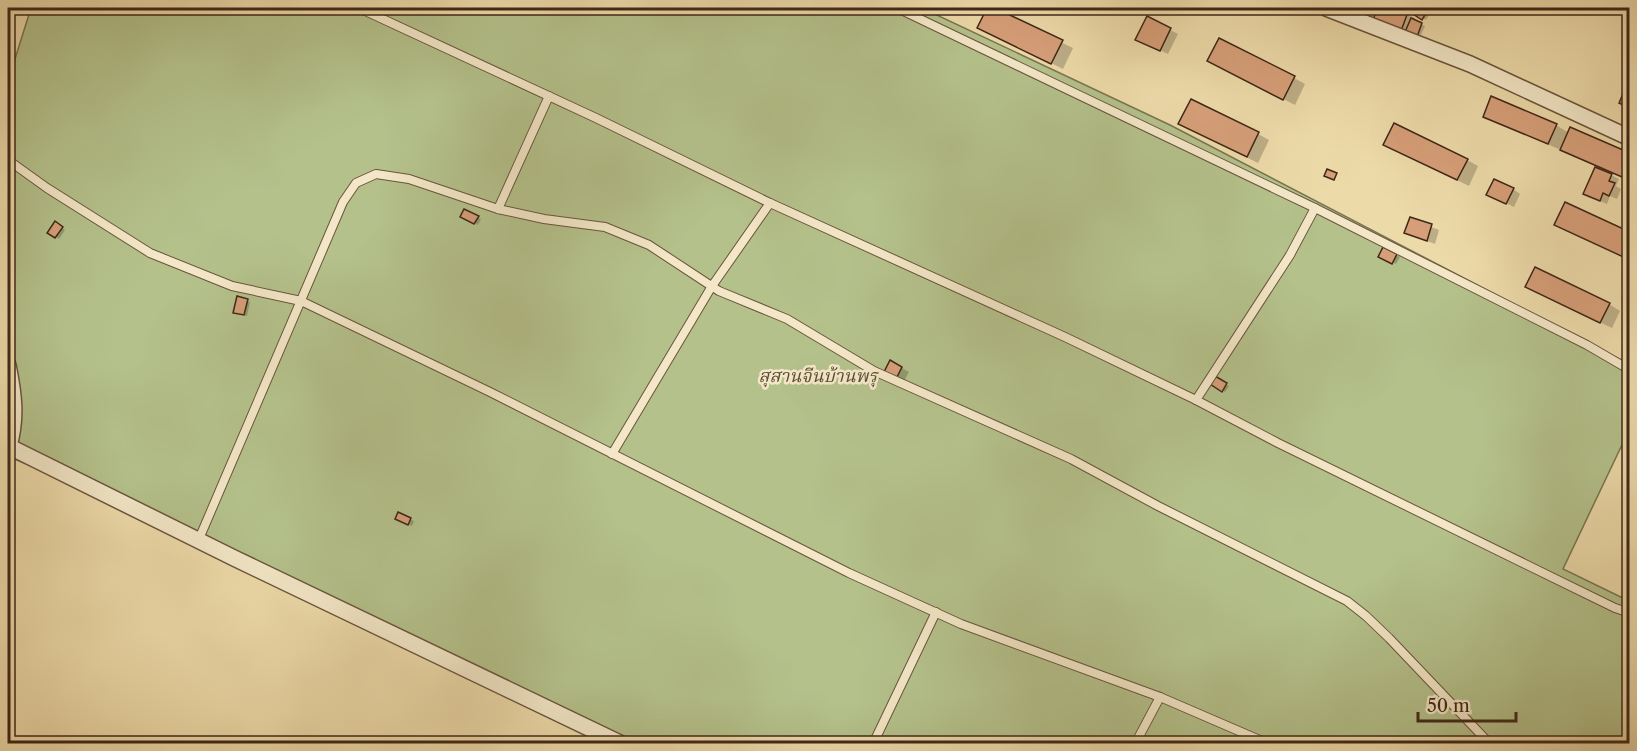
<svg xmlns="http://www.w3.org/2000/svg" width="1637" height="751" font-family="'Libre Caslon Text','Noto Serif Thai',serif">
<style>
.green{fill:#b4c18b;stroke:#7a7451;stroke-width:1.5}
.shadow{fill:#0003}
.building{fill:#d69f79;stroke:#3f2717;stroke-width:1.5}
.lines{fill:none;stroke-linecap:round;stroke-linejoin:round}
.lane-casing{stroke:#6a543c;stroke-width:10}
.street-casing{stroke:#6a543c;stroke-width:18}
.lane{stroke:#f3e7c7;stroke-width:8}
.street{stroke:#f3e7c7;stroke-width:15}
.labels{text-anchor:middle;stroke-width:5;stroke-linejoin:round;paint-order:stroke}
.park-label{font-size:18px;font-style:italic;fill:#5c4e34;stroke:#f3e7c7}
</style>
<rect width="100%" height="100%" fill="#eddaa9"/>
<filter id="stains"><feTurbulence type="fractalNoise" baseFrequency=".00333" numOctaves="4"/><feColorMatrix values="0 0 0 0 .2 0 0 0 0 .09 0 0 0 0 .02 0 0 0 .5 -.17"/></filter>
<radialGradient id="worn" r=".72"><stop offset=".6" stop-color="#630" stop-opacity="0"/><stop offset="1" stop-color="#630" stop-opacity=".3"/></radialGradient>
<path class="green" d="M31,8H922L1170,125L1629,364V430L1563,569L1629,601V743H636L460,662L219,545L12,458L8,404V81Z"/>
<g class="shadow">
<path d="M989,8L1073,48L1063,69L979,27Z"/>
<path d="M1377,8H1392L1415,18L1414,21L1425,26L1420,37L1382,23Z"/>
<path d="M1419,8L1433,9L1426,20L1415,14Z"/>
<path d="M1147,18L1178,34L1168,54L1145,43Z"/>
<path d="M1221,67L1294,78L1305,84L1295,105Z"/>
<path d="M1484,116L1556,125L1569,133L1630,154V180L1610,172L1609,174L1619,179L1616,186L1621,189L1617,199L1610,196L1607,204L1593,198L1585,194L1597,166Z"/>
<path d="M1192,130L1258,134L1269,140L1258,163Z"/>
<path d="M1397,151L1467,160L1478,166L1469,186Z"/>
<path d="M1513,189L1520,194L1514,207L1496,198Z"/>
<path d="M465,211L481,219L478,225L462,216Z"/>
<path d="M1411,219L1439,230L1435,244L1406,233Z"/>
<path d="M55,223L65,230L59,239L49,232Z"/>
<path d="M1384,249L1400,257L1396,264L1380,256Z"/>
<path d="M1538,293L1609,304L1620,311L1612,328Z"/>
<path d="M247,301L250,302L247,316L238,314Z"/>
<path d="M891,362L909,372L904,381L886,371Z"/>
<path d="M1215,378L1229,386L1225,392L1212,384Z"/>
<path d="M399,514L414,521L412,526L397,519Z"/>
</g>
<g class="building">
<path d="M987,8H995L1063,40L1051,64L977,28Z"/>
<path d="M1377,8H1396L1408,12L1401,31L1373,20Z"/>
<path d="M1417,8H1429L1422,20L1413,14Z"/>
<path d="M1147,16L1171,28L1160,51L1135,40Z"/>
<path d="M1411,18L1422,23L1417,37L1405,32Z"/>
<path d="M1219,38L1295,76L1283,100L1207,61Z"/>
<path d="M1625,89L1630,91V108L1619,103Z"/>
<path d="M1491,96L1557,124L1548,144L1483,117Z"/>
<path d="M1191,99L1259,132L1247,157L1178,124Z"/>
<path d="M1394,123L1468,159L1457,180L1383,145Z"/>
<path d="M1570,127L1630,153V160L1622,177L1560,150Z"/>
<path d="M1595,167L1612,174L1609,181L1615,183L1609,196L1603,193L1600,201L1583,194Z"/>
<path d="M1327,169L1337,173L1334,180L1324,176Z"/>
<path d="M1494,179L1514,188L1506,204L1486,195Z"/>
<path d="M1565,202L1630,232V260L1554,225Z"/>
<path d="M464,209L479,216L474,224L460,217Z"/>
<path d="M1410,217L1432,224L1427,241L1404,233Z"/>
<path d="M55,221L63,227L55,238L47,233Z"/>
<path d="M1383,247L1397,254L1392,264L1378,257Z"/>
<path d="M1535,267L1610,303L1600,323L1525,287Z"/>
<path d="M237,296L248,299L244,315L233,313Z"/>
<path d="M890,360L902,367L896,379L884,372Z"/>
<path d="M1215,376L1227,383L1222,392L1210,384Z"/>
<path d="M398,512L411,518L408,525L395,519Z"/>
</g>
<g class="lines">
<defs>
<g id="lane">
<path d="M359,8L596,118L770,203L1065,337L1196,400L1278,443L1615,608L1630,613"/>
<path d="M897,8L1315,208L1587,345L1630,370"/>
<path d="M8,160L47,188L150,253L232,286L301,301L490,392L849,573L961,624L1160,697"/>
<path d="M498,209L549,96"/>
<path d="M1196,400L1290,255L1315,208"/>
<path d="M612,454L712,286L770,203"/>
<path d="M199,539L343,202L356,183L376,174L409,179L498,209L544,219L605,227L649,245L719,291L787,319L874,371L1071,459L1158,506L1347,601L1366,616L1389,638L1490,744"/>
<path d="M873,744L936,612"/>
<path d="M1135,744L1160,697L1269,744"/>
</g>
<g id="street">
<path d="M1326,8L1470,64L1630,138"/>
<path d="M8,365C14,394 17,418 9,446"/>
<path d="M8,446L236,559L622,744"/>
</g>
</defs>
<use href="#lane" class="lane-casing"/>
<use href="#street" class="street-casing"/>
<use href="#lane" class="lane"/>
<use href="#street" class="street"/>
</g>
<g class="labels">
<g class="park-label">
<text x="818" y="382">สุสานจีนบ้านพรุ</text>
</g>
</g>
<rect width="1637" height="751" fill="none" stroke="#eddaa9" stroke-width="30"/>
<rect x="9" y="9" width="1619" height="733" fill="none" stroke="#3f2717" stroke-width="3"/>
<rect x="15" y="15" width="1607" height="721" fill="none" stroke="#3f2717" stroke-width="1.5"/>
<path d="M1418 712v9h98v-9" fill="none" stroke="#3f2717" stroke-width="3"/>
<text x="1427" y="712" font-size="18" fill="#3f2717" stroke="#f3e7c7" stroke-width="4.5" paint-order="stroke">50 m</text>
<rect width="100%" height="100%" filter="url(#stains)"/>
<rect width="100%" height="100%" fill="url(#worn)"/>
</svg>
